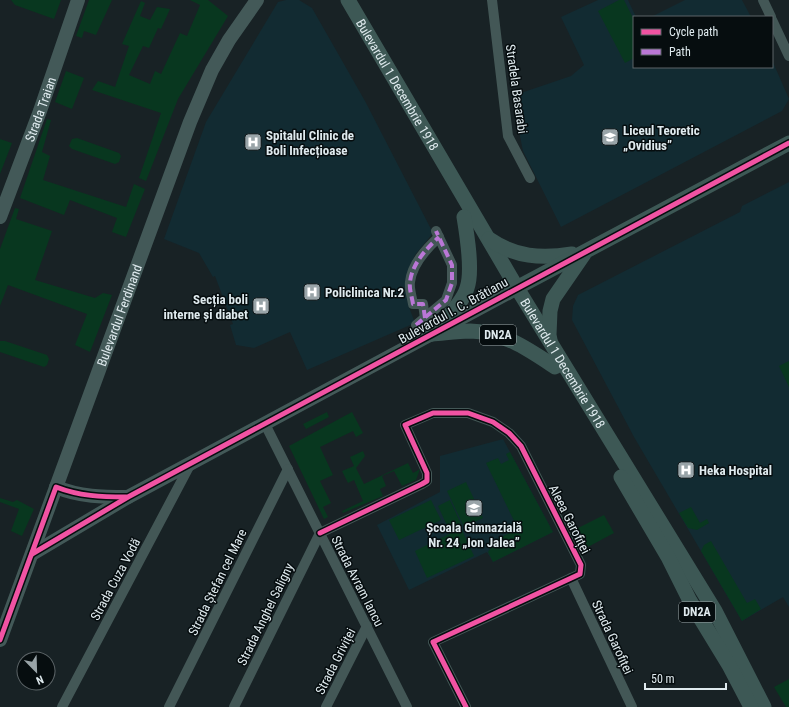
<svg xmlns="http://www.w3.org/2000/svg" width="789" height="707" font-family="'Roboto Condensed',sans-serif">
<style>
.built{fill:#122b32}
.green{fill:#08371f}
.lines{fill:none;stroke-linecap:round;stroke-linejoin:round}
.street{stroke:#435756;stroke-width:10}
.secondary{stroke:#435958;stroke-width:14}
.primary{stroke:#3d5855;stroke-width:15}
.quiet{stroke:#ba77d6;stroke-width:4;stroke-dasharray:8 4;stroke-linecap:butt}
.cycleway-casing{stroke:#060d0f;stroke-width:8}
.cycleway{stroke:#f153a3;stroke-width:5}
.labels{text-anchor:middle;stroke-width:3;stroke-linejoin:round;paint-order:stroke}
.shield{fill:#060d0f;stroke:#9ea8ab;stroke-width:1}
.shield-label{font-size:12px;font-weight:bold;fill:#dfeaee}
.street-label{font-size:13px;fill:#dfeaee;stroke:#060d0f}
.poi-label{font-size:13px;font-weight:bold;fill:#dfeaee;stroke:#060d0f;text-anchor:start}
</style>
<rect width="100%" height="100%" fill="#182225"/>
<g class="built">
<path d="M286,0H299L312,8L365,101L433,233L415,255L409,269L406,290L409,307L415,323L307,370L290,332L254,348L236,345L230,325L233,324L215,276L213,277L199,253L164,239L206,122L278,2Z"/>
<path d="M598,0H628L636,17H634V67H772V60L789,99L782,111L561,227L523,151L512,96L571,76L584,65L561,17Z"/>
<path d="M685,0H742L751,17H651Z"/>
<path d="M789,182V607L783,597L742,621L634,437L572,320L573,306L578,295L740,212L742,206Z"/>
<path d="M503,439L553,532L493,562L487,552L409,590L377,525L440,492V456Z"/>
</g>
<g class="green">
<path d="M11,0H61L54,19L15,5Z"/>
<path d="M89,0H112L96,35L84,31L82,38L76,36Z"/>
<path d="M190,0H208L228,16L178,99L146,181L139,178L161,113L92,90L98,81L115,87L129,46L122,44L141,1L145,3L140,16L150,20L157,7L170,9L161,29L158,28L149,48L143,46L129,75L150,84L155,71L161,74L180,33L187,36L200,5Z"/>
<path d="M619,0H624L634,20V58L625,63L598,11Z"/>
<path d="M66,71L84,78L72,109L55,102Z"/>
<path d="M47,119L51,120L42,152L50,156L43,180L126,207L134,184L145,189L126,237L112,232L117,218L70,200L64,215L20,198Z"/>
<path d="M77,138L119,153L121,156L119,162L115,164L72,149L69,146L72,139Z"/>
<path d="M0,139L12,143L0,174Z"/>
<path d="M15,208L19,209L16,219L52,231L35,280L95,298L103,293L112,295L90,352L75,345L87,314L8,285L0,306V249Z"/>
<path d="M0,341H5L47,355L49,359L47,365L44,367L0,352Z"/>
<path d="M789,361V387L779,366Z"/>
<path d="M327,412L329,417L306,429L303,424Z"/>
<path d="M352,412L363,433L356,437L353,431L320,447L333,475L320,481L331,503L323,507L328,517L324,519L289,446Z"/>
<path d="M363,451L365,456L356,468L364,484L408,463L413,473L420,469L416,480L402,486L394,471L382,476L386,486L380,489L383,496L343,513L342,511L363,501L354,480L348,483L342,471L354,466L350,457Z"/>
<path d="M510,452L553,532L493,562L488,552L495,540L518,529L486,463L498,458L501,464L509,460L506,454Z"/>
<path d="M466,482L483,518L464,527L447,491Z"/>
<path d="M0,498L13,502L17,500L34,509L22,536L11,531L19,509L0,502Z"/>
<path d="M431,500L441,520L399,540L389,520Z"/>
<path d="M450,500L462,526L450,532L438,506Z"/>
<path d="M691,507L700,523L707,519L709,523L697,530L688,528L679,513Z"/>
<path d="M604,515L614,533L586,548L576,529Z"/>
<path d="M461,528L474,556L427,578L415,551Z"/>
<path d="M711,541L747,603L755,599L761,609L742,621L701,551L704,545Z"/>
<path d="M789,679V707H786L774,687Z"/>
</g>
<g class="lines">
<g class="street">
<path d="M492,0L508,136L530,178"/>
<path d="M763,0L771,17"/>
<path d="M772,20L789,56"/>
<path d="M425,318L423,304H413C412,297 409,289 410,282C412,264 426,249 439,237"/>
<path d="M416,325L446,300L452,283V265L436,231"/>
<path d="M265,424L407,707"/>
<path d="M320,533L422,484L427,481V473L405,425L433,413H468L493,422L509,433L521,446L581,565L580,574L433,642L466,707"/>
<path d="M571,578L632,707"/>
<path d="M62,707L191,463"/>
<path d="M169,707L288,469"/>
<path d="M234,707L320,533"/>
<path d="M326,707L367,626"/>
</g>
<g class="secondary">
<path id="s1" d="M0,217L40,111L78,0"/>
<path d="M56,487C80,497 103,497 128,497"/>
<path d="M32,554L128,497L508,293"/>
<path id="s2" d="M0,640L190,122L212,70L229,40L257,0"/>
</g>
<g class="primary">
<path id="s3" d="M348,0L517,288L715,611L764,707"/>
<path d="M489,239C515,257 541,259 572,254"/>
<path d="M509,292L789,143"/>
<path d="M432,334C445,333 458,331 470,331C504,332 528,349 555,367"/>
<path d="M432,334C443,322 463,303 467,288C473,271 467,235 464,217"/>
<path d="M550,340L549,335L550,311L553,299L584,254"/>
<path d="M621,477L668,557L690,601L729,665L751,707"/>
</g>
<g class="quiet">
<path d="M425,318L423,304H413C412,297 409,289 410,282C412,264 426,249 439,237"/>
<path d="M416,325L446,300L452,283V265L436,231"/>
</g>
<defs>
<g id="cycleway">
<path d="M320,533L422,484L427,481V473L405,425L433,413H468L493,422L509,433L521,446L581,565L580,574L433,642L466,707"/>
<path d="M32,554L128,497L789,143"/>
<path d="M0,640L56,487C79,496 102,497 126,497"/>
</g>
</defs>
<use href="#cycleway" class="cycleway-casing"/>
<use href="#cycleway" class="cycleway"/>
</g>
<defs>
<symbol id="school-square" viewBox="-11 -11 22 22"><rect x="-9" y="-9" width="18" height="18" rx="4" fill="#99a4a8" stroke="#060d0f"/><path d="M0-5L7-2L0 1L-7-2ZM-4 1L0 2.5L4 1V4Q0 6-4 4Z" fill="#fff"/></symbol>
<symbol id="hospital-square" viewBox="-11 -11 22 22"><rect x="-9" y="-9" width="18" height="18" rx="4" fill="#99a4a8" stroke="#060d0f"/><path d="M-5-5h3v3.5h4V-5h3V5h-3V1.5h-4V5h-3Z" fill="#fff"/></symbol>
</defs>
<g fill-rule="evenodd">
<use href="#school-square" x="600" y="127" width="20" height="20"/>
<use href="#hospital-square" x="243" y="132" width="20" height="20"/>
<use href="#hospital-square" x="302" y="282" width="20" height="20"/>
<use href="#hospital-square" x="251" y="296" width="20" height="20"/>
<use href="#hospital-square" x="676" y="460" width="20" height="20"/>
<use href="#school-square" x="464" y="498" width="20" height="20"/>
</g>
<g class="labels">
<g class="shield">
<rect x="480" y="325" width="36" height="20" rx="3"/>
<rect x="679" y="602" width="36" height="20" rx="3"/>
</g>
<g class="shield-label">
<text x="498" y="339">DN2A</text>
<text x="697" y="616">DN2A</text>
</g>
<g class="street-label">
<text dy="5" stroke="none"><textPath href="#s3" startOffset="98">Bulevardul 1 Decembrie 1918</textPath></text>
<text transform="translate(517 89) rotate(82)" y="5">Stradela Basarabi</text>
<text dy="5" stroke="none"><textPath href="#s1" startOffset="115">Strada Traian</textPath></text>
<text transform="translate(453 310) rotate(-29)" y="5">Bulevardul I. C. Brătianu</text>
<text dy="5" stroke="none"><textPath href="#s2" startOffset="346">Bulevardul Ferdinand</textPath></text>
<text dy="5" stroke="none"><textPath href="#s3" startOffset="422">Bulevardul 1 Decembrie 1918</textPath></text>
<text transform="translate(570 519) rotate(63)" y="5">Aleea Garofiței</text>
<text transform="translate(115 579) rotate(-62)" y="5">Strada Cuza Vodă</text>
<text transform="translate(358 581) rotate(63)" y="5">Strada Avram Iancu</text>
<text transform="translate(217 582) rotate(-64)" y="5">Strada Ștefan cel Mare</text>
<text transform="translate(265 614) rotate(-64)" y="5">Strada Anghel Saligny</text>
<text transform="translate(613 637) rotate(65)" y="5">Strada Garofiței</text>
<text transform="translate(335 661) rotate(-63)" y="5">Strada Griviței</text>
</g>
<g class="poi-label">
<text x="623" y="135">Liceul Teoretic<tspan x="623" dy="15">„Ovidius”</tspan></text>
<text x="266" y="140">Spitalul Clinic de<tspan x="266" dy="15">Boli Infecțioase</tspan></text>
<text x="325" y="297">Policlinica Nr.2</text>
<text x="248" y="304" text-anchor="end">Secția boli<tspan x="248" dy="15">interne și diabet</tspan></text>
<text x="699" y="475">Heka Hospital</text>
<text x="474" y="532" text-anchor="middle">Școala Gimnazială<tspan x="474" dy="15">Nr. 24 „Ion Jalea”</tspan></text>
</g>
</g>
<rect x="633" y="16" width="140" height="52" fill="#060d0f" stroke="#5d6568"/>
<rect x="641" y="29" width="20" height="6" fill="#f153a3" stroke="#5d6568"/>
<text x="669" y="36" font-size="12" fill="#dfeaee">Cycle path</text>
<rect x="641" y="49" width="20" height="6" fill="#ba77d6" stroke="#5d6568"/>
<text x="669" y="56" font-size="12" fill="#dfeaee">Path</text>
<g transform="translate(36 671) rotate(157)"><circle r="19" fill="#060d0f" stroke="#5d6568"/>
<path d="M0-3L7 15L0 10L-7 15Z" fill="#99a4a8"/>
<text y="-6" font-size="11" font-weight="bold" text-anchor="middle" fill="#dfeaee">N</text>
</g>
<path d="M645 683v6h81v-6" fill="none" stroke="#dfeaee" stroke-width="2"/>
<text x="651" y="683" font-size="12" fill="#dfeaee" stroke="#060d0f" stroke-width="3" paint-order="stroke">50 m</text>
</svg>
